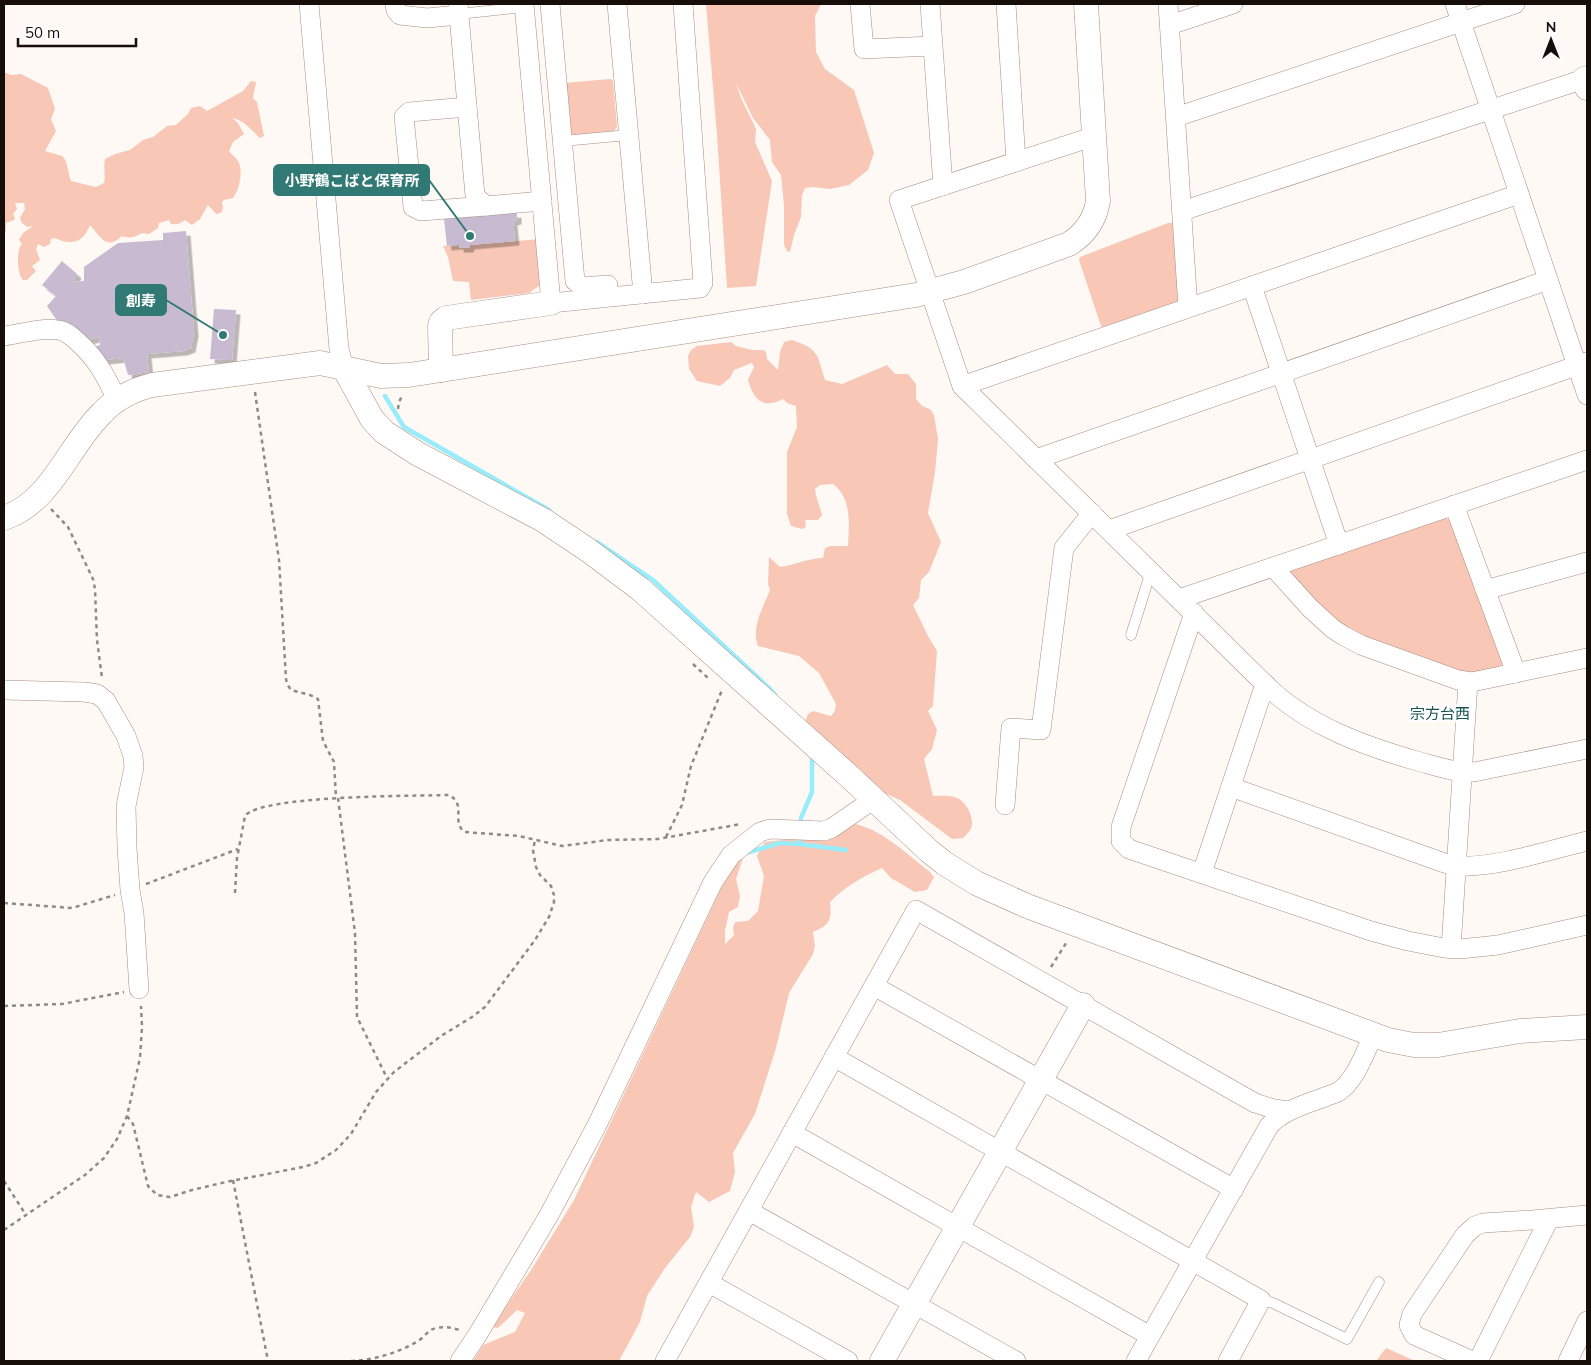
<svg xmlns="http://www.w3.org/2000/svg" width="1591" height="1365" font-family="Mulish,'Noto Sans JP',sans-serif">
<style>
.green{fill:#f8c7b5}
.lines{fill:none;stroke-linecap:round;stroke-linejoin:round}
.stream{stroke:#99edfb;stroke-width:4.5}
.building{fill:#c7bad1;filter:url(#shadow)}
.service-casing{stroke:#a88d83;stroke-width:11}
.minor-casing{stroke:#a88d83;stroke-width:20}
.tertiary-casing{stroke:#a88d83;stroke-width:25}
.path{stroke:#918986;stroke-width:2.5;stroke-dasharray:4 4;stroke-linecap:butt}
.service{stroke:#fff;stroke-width:10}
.minor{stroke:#fff;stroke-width:19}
.tertiary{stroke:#fff;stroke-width:24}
.labels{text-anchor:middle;stroke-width:5;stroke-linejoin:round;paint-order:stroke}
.neighbourhood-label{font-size:15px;fill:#185451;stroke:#fff}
.leader{fill:none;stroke:#307974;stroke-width:2}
.callout-dot{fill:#307974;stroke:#fff;stroke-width:2}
.callout{fill:#307974;stroke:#307974;stroke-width:2}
.callout-label{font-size:15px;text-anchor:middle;font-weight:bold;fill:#fff}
</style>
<defs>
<filter id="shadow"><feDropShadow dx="4.5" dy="4.5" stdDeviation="0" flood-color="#0004"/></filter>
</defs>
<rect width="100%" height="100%" fill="#fff9f6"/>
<g class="green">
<path d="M706,4H821L815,16L816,52L825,69L854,90L874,153L868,170L849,185L830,189L813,187L805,188L802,195L801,217L794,235L790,252L787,251L784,245V205L781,175L772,162L770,140L753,118L736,83L741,98L756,129L755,142L772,181L756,286L727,288L717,135Z"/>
<path d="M4,72L11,75L21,74L48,88L55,109L51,119L56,131L45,151C50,153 57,154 62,156C68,160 68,174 71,181L96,187L104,183C106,175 103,168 105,159L115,154L130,150L143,140L153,137L167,126L176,125L188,114L191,108L200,106L207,111L243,91L251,81L256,82L253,98L257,102L264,136L260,138C252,131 243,119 232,118L238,123L244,134L233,142L229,151C232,155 237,158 239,163C243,173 239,190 233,198L224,200L222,202L223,208L221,213L216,214L208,205L200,219L192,225L185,220C180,224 177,225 171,224L169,220L159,223L158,228L149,234L142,233C136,237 129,239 122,236C106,251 101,237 90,225C85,238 77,245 62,241C57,239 56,237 51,239L50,244L44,247L38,244L36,249L40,260L32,266L36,271L27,280H23C17,274 16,250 22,244L19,240L23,233L33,226L27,227L22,223L20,218L25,209L24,203H15L17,209L13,214L15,218L14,220L6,223V230L4,234Z"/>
<path d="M610,79L613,80L617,127L613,132L573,135L566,130L564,83Z"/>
<path d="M1168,223H1174L1179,299L1177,302L1105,328L1101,326L1079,260L1080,257Z"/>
<path d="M540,239L543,278L540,285L529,293L471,300L469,282L453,281L448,257L443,246L459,245L460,248H469L470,245Z"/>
<path d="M792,340C819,349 817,354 825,380L842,384L887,365L895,374H908L916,384V399L922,406L930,409L934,415L938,439L935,472L928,513L941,542L929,572L921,580L919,598L913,605L928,636L937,651L933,706L928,711L937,730L932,749L924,759L933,796C940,796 950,795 957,798C967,802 975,819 971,829C969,832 965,836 963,838L952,839L900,800L873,788L805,722L808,714L813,711L831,716L835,711L836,704L819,673L799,656L758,646C751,627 763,608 770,590L768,584L769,557L780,567C795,565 809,558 823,558L825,548L831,546H848C849,524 852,498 833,484L820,485L815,489C816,499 820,506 822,515L818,520H805L806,527L802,529L791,526L787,514V452L797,427L796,406L787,403L783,399C763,410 753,399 748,380L754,367L752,363L734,370L730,378L720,386L697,381L689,369L688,356L691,350L697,346L731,342L736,346L752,350H763L766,352L767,359L778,370L780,352L784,342Z"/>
<path d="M1443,517L1452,521L1502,663L1500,669L1466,675L1355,637L1286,576L1288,568Z"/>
<path d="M851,823C882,829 904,852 929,871L934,877L927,890L915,892L891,878L882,868C862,877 846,886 830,902C832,920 830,925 813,932L815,946L813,954L789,993L776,1048L755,1114L733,1153L735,1172L730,1191L709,1202L696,1192L691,1207L694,1227L690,1237L665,1268L647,1296L640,1322L619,1361H473L483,1345L515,1332L525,1313L517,1310L498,1328L492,1327L533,1267L574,1200L734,861L741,855L743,858L736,879L740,896L738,907L729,912L725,931V944L734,935L733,928L735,922L748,921L758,911L764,876L757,856L765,842L792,839Z"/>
<path d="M1386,1348L1415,1361H1376Z"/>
</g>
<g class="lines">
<g class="stream">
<path d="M385,396L404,427L549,510"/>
<path d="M597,542L653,580L770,689L775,695"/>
<path d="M800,825L801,818L812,792V755"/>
<path d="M800,835L799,844L846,850"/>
<path d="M746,853L780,843L799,844"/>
</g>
</g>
<g class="building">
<path d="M517,213V220L513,221L515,241L470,245L469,248H459V245L447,246L444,219Z"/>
<path d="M186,231L194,332L191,348L183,351L147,354L149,372L128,375L123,358L95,361L94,347L100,345L99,337L73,344L47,306L56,296L42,285L62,261L77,274L73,282L84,281V267L118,243L163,240V233Z"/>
<path d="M214,309L236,310L232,360L210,359Z"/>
</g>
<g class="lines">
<defs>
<g id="service">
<path d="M459,14L524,7"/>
<path d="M563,141L628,135"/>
<path d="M1131,635L1151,571"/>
<path d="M1261,1300L1273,1303L1347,1339L1379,1282"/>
</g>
<g id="minor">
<path d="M309,4L339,349L344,368"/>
<path d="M395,4L396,10L400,15L427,18L459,15"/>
<path d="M458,4L475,196L486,206L542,201"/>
<path d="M524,4L551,303L700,288L703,283L683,4"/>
<path d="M550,4L575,281L583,287L608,285"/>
<path d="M617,4L643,294"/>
<path d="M860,4L864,49L932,46"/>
<path d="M930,4L943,186"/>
<path d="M1006,4L1016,162"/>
<path d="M1168,4L1188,308"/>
<path d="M1455,4L1587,395"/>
<path d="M1170,25L1233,4"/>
<path d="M467,107L409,112L404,117L413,207L421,211L486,206"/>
<path d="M1176,117L1515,4"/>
<path d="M1095,136L899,200L962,386L1270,689C1311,727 1365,746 1417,761C1432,765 1447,770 1462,772H1474L1587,749"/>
<path d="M1182,211L1584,79"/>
<path d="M1252,286L1339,545"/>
<path d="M4,336C21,334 41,327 58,330C67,331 72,337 78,342C97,359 107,378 117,400"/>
<path d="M962,386L1519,194"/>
<path d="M1036,459L1548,280"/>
<path d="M1454,505L1516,673"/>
<path d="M1109,530L1587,362"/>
<path d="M1273,567L1310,608L1333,629L1344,636L1361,645L1458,680L1472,682L1587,658"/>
<path d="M1485,590L1587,562"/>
<path d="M1179,599L1587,460"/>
<path d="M1194,613L1121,827V841L1129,849L1371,931L1408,941L1444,948L1460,949L1498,945L1587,925"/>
<path d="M4,690L84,692L97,694L106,701L126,736L133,756L134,767L126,806L127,848L130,890L134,913L139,989"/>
<path d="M1231,787L1436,860C1443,863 1451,865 1458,866C1496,868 1550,850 1587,841"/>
<path d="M1005,805L1011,728L1041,730L1064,548L1092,513"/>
<path d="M1202,873L1265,684"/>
<path d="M1451,949L1468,682"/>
<path d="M874,986L1234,1189"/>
<path d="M834,1057L1261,1300L1228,1361"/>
<path d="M792,1133L1150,1336"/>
<path d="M749,1211L1016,1361"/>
<path d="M709,1283L848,1361"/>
<path d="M460,1361L478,1334L549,1215L597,1125L713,882L731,855L760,832L770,829L824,831L832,828L874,799"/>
<path d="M665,1361L916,910L1255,1103L1274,1109L1288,1111"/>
<path d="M1136,1361L1269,1126C1284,1108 1317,1101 1338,1092C1356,1080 1364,1054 1373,1036"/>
<path d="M1472,1361L1414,1335L1409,1325L1412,1314L1465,1235L1475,1226L1483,1223L1532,1220L1587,1215"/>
<path d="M1478,1361L1549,1219"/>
<path d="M1568,1361L1587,1321"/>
</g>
<g id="tertiary">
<path d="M1587,78L1584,79L1587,88"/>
<path d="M344,368L372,419L384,432L418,454L543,520L588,550L640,589L850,777L929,851L944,863L976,883L1027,906L1388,1040L1414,1045H1438L1520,1031L1587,1027"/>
<path d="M441,370L440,326L441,322L446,318L551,303"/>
<path d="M4,518C52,502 68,446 102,413C115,399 133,390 152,385L320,363L381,376L409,375L916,295L964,282L1069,244C1085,234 1095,220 1098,201L1086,4"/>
<path d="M882,1361L1083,1005"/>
</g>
</defs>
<use href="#service" class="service-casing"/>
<use href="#minor" class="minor-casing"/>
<use href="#tertiary" class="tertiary-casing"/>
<g class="path">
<path d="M255,392L279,560L286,679L287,684L291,690L310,695L318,699L323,741L334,762L336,798"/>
<path d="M398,409L399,402L403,394"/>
<path d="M51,509L68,527L93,579L95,589L97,640L102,678"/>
<path d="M693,664L709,679"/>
<path d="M338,798L355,933L357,1017L387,1078"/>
<path d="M666,837L682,805L691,766L722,690L720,689"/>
<path d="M146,884L238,849"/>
<path d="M235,893L237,858L245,816C260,795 417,796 449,795C467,805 451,820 464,832L519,836L562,846L608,840L658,839L741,824"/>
<path d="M4,903L72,908L115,895"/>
<path d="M1051,967L1068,940"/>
<path d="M4,1006L62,1004L124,992"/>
<path d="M127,1116L133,1124L148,1186L157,1195L170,1197L192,1190L226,1182L303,1167L316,1163L336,1150L351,1134L376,1092L394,1072L441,1036L472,1017L485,1007L535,940L549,917L554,902V895L551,886L540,875L536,867L533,850L535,840"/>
<path d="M233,1180L268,1361"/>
<path d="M4,1181L26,1215"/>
<path d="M4,1230L85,1175L104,1158L117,1139L127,1116L140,1058L142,1027L141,1006"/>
<path d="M351,1361C374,1360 398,1353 418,1341C425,1337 428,1329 437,1328C445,1326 452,1328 460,1330"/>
</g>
<use href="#service" class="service"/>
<use href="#minor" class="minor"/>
<use href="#tertiary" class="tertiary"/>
</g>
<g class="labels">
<g class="neighbourhood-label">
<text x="1440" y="719">宗方台西</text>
</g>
</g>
<path class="leader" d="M470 236L429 180M223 335L166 300"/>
<g class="callout-dot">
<circle cx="470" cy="236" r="5"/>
<circle cx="223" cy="335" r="5"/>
</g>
<g class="callout">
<rect x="274" y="165" width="155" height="30" rx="5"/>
<rect x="116" y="285" width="50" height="30" rx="5"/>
</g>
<g class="callout-label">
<text x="352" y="186">小野鶴こばと保育所</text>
<text x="141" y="306">創寿</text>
</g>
<rect width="1591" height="1365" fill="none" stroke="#170e0a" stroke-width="10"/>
<g transform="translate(1551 40)" stroke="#ffffff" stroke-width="4" paint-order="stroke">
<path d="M0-4L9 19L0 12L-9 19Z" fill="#170e0a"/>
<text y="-8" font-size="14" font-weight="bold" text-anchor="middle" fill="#170e0a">N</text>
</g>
<path d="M18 38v8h118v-8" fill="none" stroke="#170e0a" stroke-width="2.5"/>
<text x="25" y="38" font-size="15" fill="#170e0a" stroke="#ffffff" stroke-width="4" paint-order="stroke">50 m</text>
</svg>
